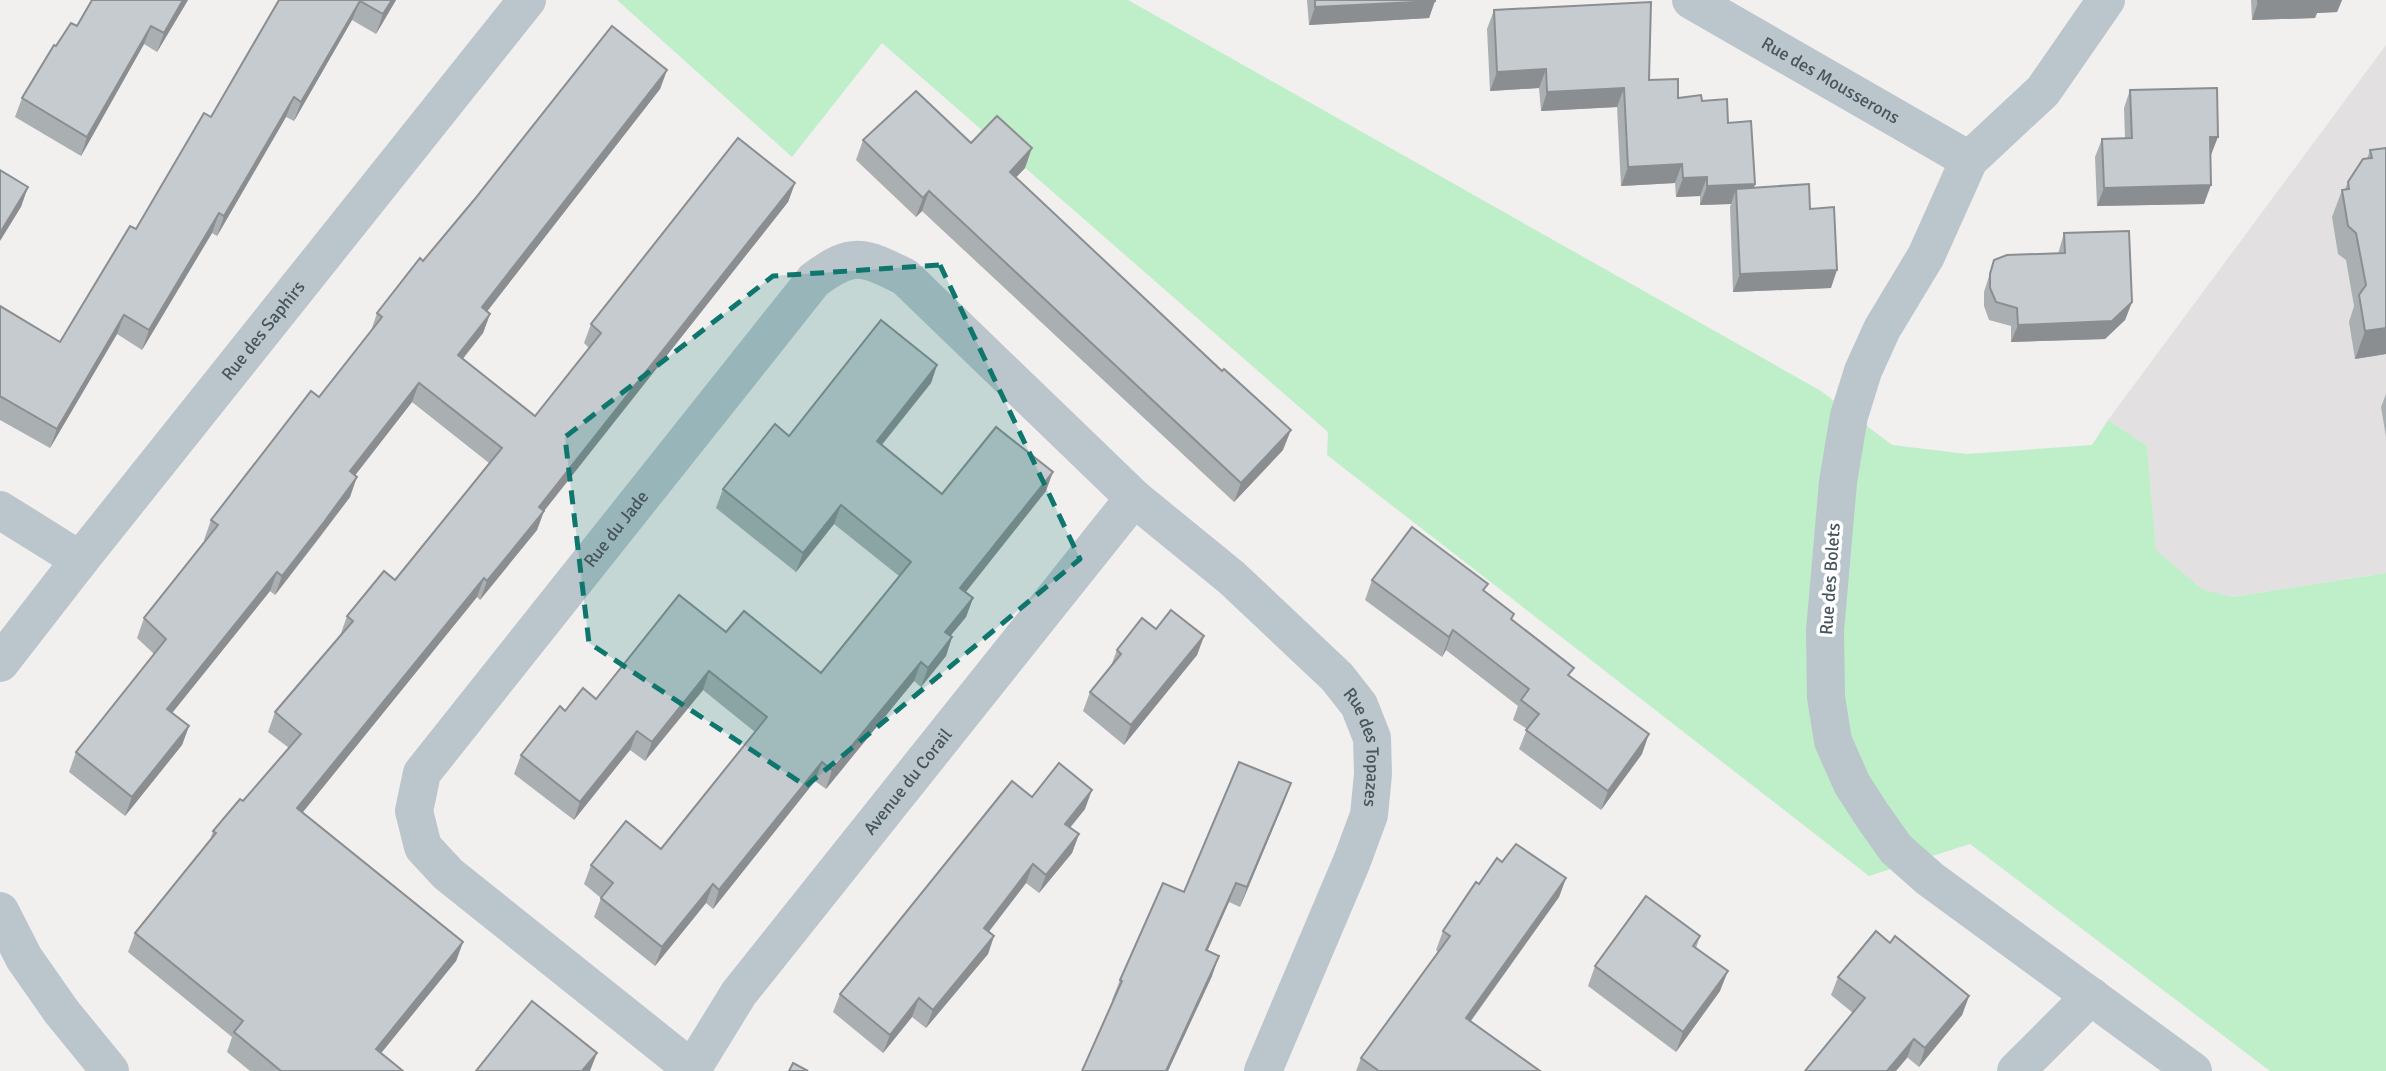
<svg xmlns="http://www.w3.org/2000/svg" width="2386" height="1071" font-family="Signika,sans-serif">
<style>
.education{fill:#e3e0e1}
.green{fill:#beefc9}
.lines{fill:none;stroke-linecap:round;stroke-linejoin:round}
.minor{stroke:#bbc6cc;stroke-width:38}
.wall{fill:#aaafb2}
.shaded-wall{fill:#8b8e91}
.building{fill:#c6cbcf;stroke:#8b8e91;stroke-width:2}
.marked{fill:#0f766e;fill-opacity:0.2;stroke:#0f766e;stroke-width:5;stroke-dasharray:14 9;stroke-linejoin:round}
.labels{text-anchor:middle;stroke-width:7;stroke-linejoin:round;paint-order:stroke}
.street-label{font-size:18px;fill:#47565c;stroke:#fff}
</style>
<rect width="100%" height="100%" fill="#f2efef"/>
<path class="education" d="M2386,45V573L2232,597L2202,589L2156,551L2147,446L2108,420Z"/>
<path class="green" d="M617,0H1128L1821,391L1892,445L1967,454L2092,445L2108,420L2147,446L2156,550L2202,589L2232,597L2386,573V1071H2270L1970,844L1869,876L1327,455L1328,432L882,43L792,157Z"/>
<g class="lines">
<g class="minor">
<path id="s1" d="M1691,0L1969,160"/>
<path d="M2106,0L2043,91L1969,160L1926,256L1882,329L1863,371L1849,416L1838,482L1825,631L1826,697L1833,741L1852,784L1872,815L1896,849L1930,879L2193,1071"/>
<path d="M0,510L80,560"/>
<path id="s2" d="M0,663L80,560L527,0"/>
<path d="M0,911L24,958L61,1011L110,1071"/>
<path id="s3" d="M692,1069L448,874L423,847L414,811L422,773L814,280C853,251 863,256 905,277L1134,498L1232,578L1337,677L1359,705L1372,738L1373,774L1369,815L1352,861L1263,1071"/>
<path id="s4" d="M691,1071L739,993L1134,498"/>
<path d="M2016,1071L2091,996"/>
</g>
</g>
<g class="wall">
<path d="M188,0L157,52L144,44L81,156L15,117L22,98L56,46Z"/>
<path d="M279,0H396L376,34L352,20L294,121L286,117L217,236L212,233L142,350L117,334L50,448L0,420V306L60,342L211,117Z"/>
<path d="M1307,0H1435L1429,18L1309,25Z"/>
<path d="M2251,0H2342L2337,12L2317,13L2315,18L2252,20Z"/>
<path d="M1494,10L1649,80L1678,98L1702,101L1728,123L1755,184L1754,188L1810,209L1831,288L1733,292L1730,207L1731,204L1700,205V196L1676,197L1675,183L1621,186L1617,107L1541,111L1539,88L1490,91L1487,29Z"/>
<path d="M667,70L660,89L487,311L490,314L483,333L463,359L535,416L589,348L584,343L591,324L795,183L788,202L544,511L537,530L480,600L477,597L302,813L463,942L456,961L381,1053L403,1071H250L227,1052L232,1037L128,952L135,933L210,840L213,831L243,801L289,748L268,732L275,712L340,636L347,616L395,580L489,463L412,402L355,475L350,497L317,541L275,595L270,591L172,713L189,726L182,745L125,816L69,772L76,752L154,654L137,638L144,618L205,540H204L211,520L319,397L371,331L377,313L423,261Z"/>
<path d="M2130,90L2211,155H2210L2204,204L2097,206L2095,157L2102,139L2125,138L2124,108Z"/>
<path d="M863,140L971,143L1025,168L1016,177L1283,450L1234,502L922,211L916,217L856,160Z"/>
<path d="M2386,148V354L2355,359L2349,322L2354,306L2346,260L2338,254L2332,217L2342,190L2345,189L2348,182L2367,159L2370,150Z"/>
<path d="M2064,233L2132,302L2125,320L2105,339L2011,342V326L1989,320L1984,306V292L1994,260L2058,254Z"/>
<path d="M937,365L931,383L882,445L942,494L1046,491L965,592L973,598L966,617L950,636L952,637L946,656L921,687L914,681L826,789L815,781L713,909L706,903L655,966L594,917L601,898L584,884L591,865L661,849L755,732L703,690L645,761L630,750L574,820L514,774L521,755L565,711L596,699L726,632L821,673L899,576L834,524L796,572L716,508L723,489L789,436Z"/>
<path d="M2386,394V437L2381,407Z"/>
<path d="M1372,580L1485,592L1512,620L1570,676L1642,754L1601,810L1519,749L1527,729L1513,720L1518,706L1446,650L1442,657L1365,600Z"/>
<path d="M1156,629L1204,636L1197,655L1124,745L1083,711L1090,692L1111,666L1117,650Z"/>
<path d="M1032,797L1085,809L1070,828L1079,834L1072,853L1039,893L1026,883L989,931L994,936L988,954L926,1028L912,1017L883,1053L833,1012L840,994Z"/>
<path d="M1284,802L1240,907L1229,902L1207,951L1212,976L1168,1071H1082L1113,1000H1112L1120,980Z"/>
<path d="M1502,862L1566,878L1559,897L1471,1021L1540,1071H1356L1361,1058L1438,952L1436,950L1443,931L1479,884Z"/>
<path d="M1700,936L1696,948L1720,991L1676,1052L1588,986L1595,966Z"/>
<path d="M1890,943L1969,996L1962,1015L1919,1067L1831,995L1838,977Z"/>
</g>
<g class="shaded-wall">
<path d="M183,0H188L157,52L164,33Z"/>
<path d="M392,0H396L376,34L383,14Z"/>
<path d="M2319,0H2342L2337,12L2317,13L2315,18L2252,20L2258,2Z"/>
<path d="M360,1L352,20L294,121L301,102Z"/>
<path d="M1435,1L1429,18L1309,25L1315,7Z"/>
<path d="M151,26L144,44L81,156L87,137Z"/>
<path d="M1546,69L1539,88L1490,91L1497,72Z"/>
<path d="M667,70L660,89L475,327L482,307Z"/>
<path d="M1624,88L1617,107L1541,111L1547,92Z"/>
<path d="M294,97L286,117L217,236L224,216Z"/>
<path d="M2210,137H2218L2211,155H2203Z"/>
<path d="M1032,148L1025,168L1003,191L1010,172Z"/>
<path d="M1682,164L1675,183L1621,186L1628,167Z"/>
<path d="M1707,177L1700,196L1676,197L1683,178Z"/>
<path d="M795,183L788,202L544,511L537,530L480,600L487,581L539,507Z"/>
<path d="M1755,184L1748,203L1736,189L1731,204L1700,205L1707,186Z"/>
<path d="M2211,185L2204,204L2097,206L2104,188Z"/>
<path d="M28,187L21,207L0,241V233Z"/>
<path d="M929,191L922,211L916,217L923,198Z"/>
<path d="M219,213L212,233L142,350L149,330Z"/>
<path d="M1837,270L1831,288L1733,292L1740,274Z"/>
<path d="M2132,302L2125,320L2105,339L2011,342L2018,325Z"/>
<path d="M490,314L483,333L450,374L458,355Z"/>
<path d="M124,315L117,334L50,448L57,429Z"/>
<path d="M2386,328V354L2355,359L2365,331Z"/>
<path d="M937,365L931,383L870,459L877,441Z"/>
<path d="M419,383L412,402L343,491L350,471Z"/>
<path d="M1291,430L1283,450L1234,502L1241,483Z"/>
<path d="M1053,472L1046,491L954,607L960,588Z"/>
<path d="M357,477L350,497L275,595L282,576Z"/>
<path d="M841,505L834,524L796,572L803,553Z"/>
<path d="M277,572L270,591L160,728L167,709Z"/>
<path d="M484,578L477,597L290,828L297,808Z"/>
<path d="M973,598L966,617L938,651L945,632Z"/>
<path d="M1453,630L1446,650L1442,657L1449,637Z"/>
<path d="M1204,636L1197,655L1124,745L1131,725Z"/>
<path d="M952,637L946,656L921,687L928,668Z"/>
<path d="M921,662L914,681L826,789L832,770Z"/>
<path d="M709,671L703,690L645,761L652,742Z"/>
<path d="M189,726L182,745L125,816L132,797Z"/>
<path d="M637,731L630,750L574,820L580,802Z"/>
<path d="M1649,734L1642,754L1601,810L1608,791Z"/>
<path d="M822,762L815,781L713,909L719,890Z"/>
<path d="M1291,783L1284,802L1240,907L1247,887Z"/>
<path d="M1092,790L1085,809L1058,842L1065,824Z"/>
<path d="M1079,834L1072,853L1039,893L1046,875Z"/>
<path d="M1033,864L1026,883L978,946L984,928Z"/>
<path d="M1566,878L1559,897L1459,1037L1466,1018Z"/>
<path d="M1236,883L1229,902L1199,970L1206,950Z"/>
<path d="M713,884L706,903L655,966L662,947Z"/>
<path d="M994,936L988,954L926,1028L933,1010Z"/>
<path d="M463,942L456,961L369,1068L376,1049Z"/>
<path d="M1219,956L1212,976L1168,1071H1166Z"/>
<path d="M1728,971L1720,991L1676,1052L1683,1032Z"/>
<path d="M1969,996L1962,1015L1919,1067L1925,1048Z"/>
<path d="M919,998L912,1017L883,1053L890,1035Z"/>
<path d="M1914,1039L1907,1058L1896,1071H1887Z"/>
<path d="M597,1053L590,1071H582Z"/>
</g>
<g class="building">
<path d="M92,0H183L164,33L151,26L87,137L22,98L54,45L56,46L71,23L77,26Z"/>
<path d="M279,0H392L383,14L360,1L301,102L294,97L224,216L219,213L149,330L124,315L57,429L0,396V306L60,342L130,226L136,229L204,113L211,117Z"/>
<path d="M1315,0H1435V1L1315,7Z"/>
<path d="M2258,0H2321L2258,2Z"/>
<path d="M1651,2L1649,80L1678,79V98L1701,95L1702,101L1727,99L1728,123L1751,121L1755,184L1707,186V177L1683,178L1682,164L1628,167L1624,88L1547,92L1546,69L1497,72L1494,10Z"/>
<path d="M612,26L667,70L482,307L490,314L458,355L535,416L601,333L591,324L738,138L795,183L539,507L544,511L487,581L484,578L297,808L463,942L376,1049L403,1071H281L234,1032L243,1021L135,933L216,833L213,831L240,799L243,801L301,734L275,712L353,621L347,616L384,571L395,580L502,448L419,383L350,471L357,477L324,522L282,576L277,572L167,709L189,726L132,797L76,752L166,639L144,618L218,525L211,520L311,391L319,397L382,317L377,313L420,258L423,261L474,200Z"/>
<path d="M2217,88L2218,137H2210L2211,185L2104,188L2102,139L2132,138L2130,90Z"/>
<path d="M916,91L971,143L997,116L1032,148L1010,172L1222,371L1224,369L1291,430L1241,483L929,191L923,198L863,140Z"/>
<path d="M2386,148V328L2365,331L2359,295L2366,285L2356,233L2348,226L2342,190L2349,189L2348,182L2363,159L2372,158L2370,150Z"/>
<path d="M0,170L28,187L0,233Z"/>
<path d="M1809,184L1810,209L1834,207L1837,270L1740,274L1736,189Z"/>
<path d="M2129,231L2132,302L2112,321L2018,325L2017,308L1996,302L1990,288V274L1994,260L2007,255L2065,253L2064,233Z"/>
<path d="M881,320L937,365L877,441L942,494L996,427L1053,472L960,588L973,598L945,632L952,637L928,668L921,662L832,770L822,762L719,890L713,884L662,947L601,898L613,883L591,865L626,821L661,849L767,717L709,671L652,742L637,731L580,802L521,755L560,706L565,711L583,688L596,699L679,595L726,632L744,611L821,673L911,562L841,505L803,553L723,489L775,424L789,436Z"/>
<path d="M1412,527L1488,584L1483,590L1514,614L1511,619L1574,668L1568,675L1649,734L1608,791L1526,730L1539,714L1521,700L1529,689L1453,630L1449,637L1372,580Z"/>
<path d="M1171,610L1204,636L1131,725L1090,692L1121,654L1117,650L1142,618L1156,629Z"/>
<path d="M1239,762L1291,783L1247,887L1236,883L1206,950L1219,956L1166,1071H1082L1122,981L1120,980L1163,883L1184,892Z"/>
<path d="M1059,763L1092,790L1065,824L1079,834L1046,875L1033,864L984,928L994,936L933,1010L919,998L890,1035L840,994L1012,781L1032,797Z"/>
<path d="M1516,844L1566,878L1466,1018L1540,1071H1379L1361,1058L1450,936L1443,931L1476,882L1479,884L1497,858L1502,862Z"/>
<path d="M1646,896L1700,936L1693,946L1728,971L1683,1032L1595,966Z"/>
<path d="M1876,931L1890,943L1895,936L1969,996L1925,1048L1914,1039L1887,1071H1805L1865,998L1838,977Z"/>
<path d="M532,1001L597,1053L582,1071H476Z"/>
<path d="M793,1063L808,1071H789Z"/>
</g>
<path class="marked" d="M940,265L1080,559L806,786L589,643L565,437L773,276Z"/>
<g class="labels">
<g class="street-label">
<text dy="6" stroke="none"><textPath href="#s1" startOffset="161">Rue des Mousserons</textPath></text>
<text dy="6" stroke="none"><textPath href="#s2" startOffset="424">Rue des Saphirs</textPath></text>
<text dy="6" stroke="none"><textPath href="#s3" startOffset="737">Rue du Jade</textPath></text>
<text transform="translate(1830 579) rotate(-86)" y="6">Rue des Bolets</text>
<text dy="6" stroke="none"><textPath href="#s3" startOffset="1822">Rue des Topazes</textPath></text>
<text dy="6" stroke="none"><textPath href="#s4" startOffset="362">Avenue du Corail</textPath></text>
</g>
</g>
</svg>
